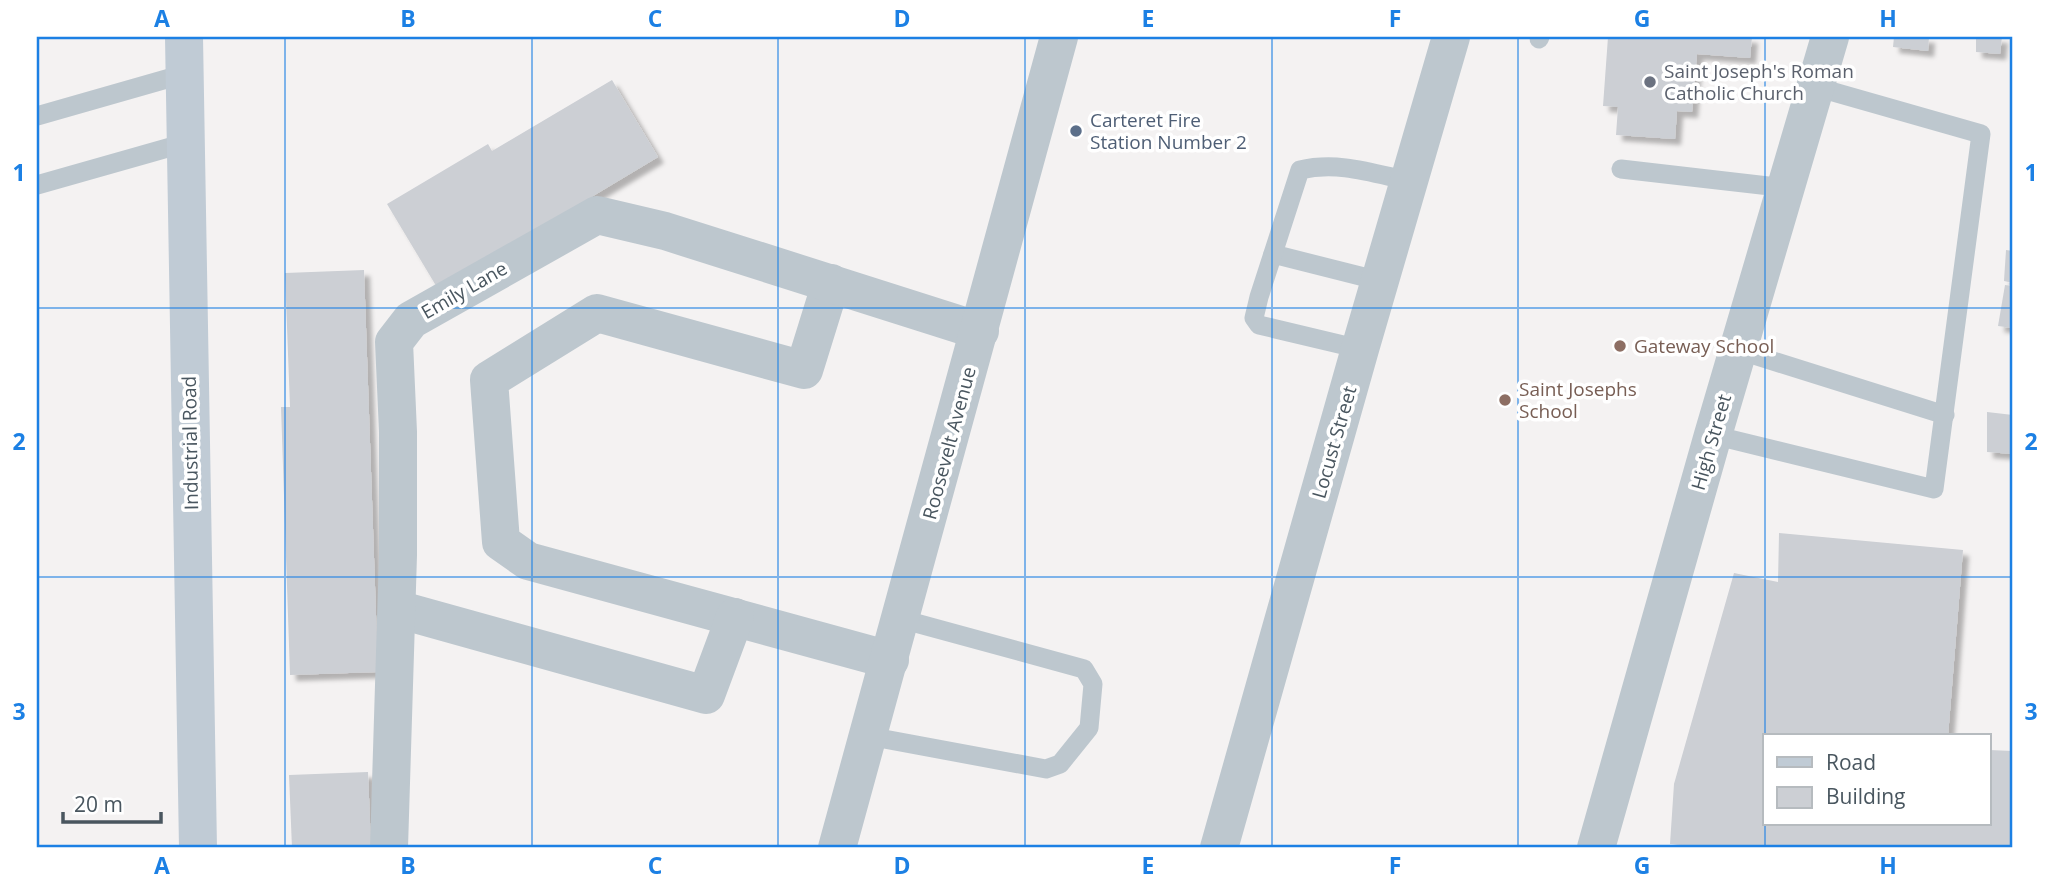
<svg xmlns="http://www.w3.org/2000/svg" width="2050" height="885" font-family="'Open Sans',sans-serif">
<style>
.building{fill:#cccfd4;filter:url(#shadow)}
.lines{fill:none;stroke-linecap:round;stroke-linejoin:round}
.service{stroke:#bdc7ce;stroke-width:19}
.minor{stroke:#bdc7ce;stroke-width:38}
.tertiary{stroke:#bdc7ce;stroke-width:38}
.secondary{stroke:#c0cbd5;stroke-width:38}
.grid{fill:none;stroke:#1c80e4;stroke-width:2;stroke-opacity:0.55}
.worship-dot{fill:#6b7280;stroke:#fff;stroke-width:2.5}
.service-dot{fill:#5c6f8a;stroke:#fff;stroke-width:2.5}
.education-dot{fill:#8d6e63;stroke:#fff;stroke-width:2.5}
.labels{text-anchor:middle;stroke-width:7;stroke-linejoin:round;paint-order:stroke}
.worship-label{font-size:19px;fill:#5b616d;stroke:#fff;text-anchor:start}
.service-label{font-size:19px;fill:#4e5e75;stroke:#fff;text-anchor:start}
.street-label{font-size:19px;fill:#49565f;stroke:#fff}
.education-label{font-size:19px;fill:#785e54;stroke:#fff;text-anchor:start}
.neatline{fill:none;stroke:#1c80e4;stroke-width:2.5}
.grid-label{font-size:23px;text-anchor:middle;font-weight:bold;fill:#1c80e4}
</style>
<defs>
<filter id="shadow"><feDropShadow dx="6" dy="6" stdDeviation="2" flood-color="#0004"/></filter>
</defs>
<rect width="100%" height="100%" fill="#f4f2f2"/>
<g class="building">
<path d="M1608,37H1752L1750,58L1697,54L1692,112L1677,111L1675,139L1616,135L1618,107L1603,106Z"/>
<path d="M1894,37H1929L1928,51L1893,47Z"/>
<path d="M1976,37H2002L2000,54L1976,52Z"/>
<path d="M612,80L658,157L438,289L387,204L488,144L492,151Z"/>
<path d="M2006,250L2013,251V283L2004,281Z"/>
<path d="M364,270L378,672L290,675L281,407H290L285,273Z"/>
<path d="M2005,285L2013,286V328L1998,326Z"/>
<path d="M1987,412L2013,415V454L1987,452Z"/>
<path d="M1779,533L1963,550L1948,736H1765V824H1989V750L2013,751V848H1728L1670,844L1674,784L1734,573L1778,582Z"/>
<path d="M368,772L371,848H292L289,775Z"/>
</g>
<g class="lines">
<g class="service">
<path d="M1539,39L1540,37"/>
<path d="M37,116L184,74"/>
<path d="M1621,169L1786,188"/>
<path d="M37,185L185,143"/>
<path d="M1273,254L1380,281"/>
<path d="M1360,349L1259,325L1254,318L1259,297L1300,170C1338,161 1372,173 1409,181"/>
<path d="M1738,350L1945,415"/>
<path d="M1713,435L1934,489L1981,134L1816,87"/>
<path d="M868,736L1046,769L1060,764L1089,728L1093,684L1084,669L901,619"/>
</g>
<g class="minor">
<path d="M831,283L804,370L597,313L489,380L501,542L528,561L890,660"/>
<path d="M397,609L706,695L735,617"/>
<path d="M389,848L398,555V432L394,342L411,320L597,215L665,231L980,331"/>
<path d="M1219,848L1360,349L1451,37"/>
<path d="M1596,848L1713,435L1830,37"/>
</g>
<path class="tertiary" d="M837,848L1059,37"/>
<path class="secondary" d="M184,37L198,848"/>
</g>
<path class="grid" d="M285,37V848M532,37V848M778,37V848M1025,37V848M1272,37V848M1518,37V848M1765,37V736M37,308H2013M37,577H2013M1765,824V848"/>
<circle class="worship-dot" cx="1650" cy="82" r="7"/>
<circle class="service-dot" cx="1076" cy="131" r="7"/>
<g class="education-dot">
<circle cx="1620" cy="346" r="7"/>
<circle cx="1505" cy="400" r="7"/>
</g>
<g class="labels">
<g class="worship-label">
<text x="1664" y="78">Saint Joseph's Roman<tspan x="1664" dy="22">Catholic Church</tspan></text>
</g>
<g class="service-label">
<text x="1090" y="127">Carteret Fire<tspan x="1090" dy="22">Station Number 2</tspan></text>
</g>
<g class="street-label">
<text transform="translate(464 290) rotate(-30)" y="7">Emily Lane</text>
<text transform="translate(1334 442) rotate(-74)" y="7">Locust Street</text>
<text transform="translate(1711 442) rotate(-74)" y="7">High Street</text>
<text transform="translate(190 443) rotate(-91)" y="7">Industrial Road</text>
<text transform="translate(949 443) rotate(-75)" y="7">Roosevelt Avenue</text>
</g>
<g class="education-label">
<text x="1634" y="353">Gateway School</text>
<text x="1519" y="396">Saint Josephs<tspan x="1519" dy="22">School</tspan></text>
</g>
</g>
<rect width="2050" height="885" fill="none" stroke="#ffffff" stroke-width="77"/>
<rect x="1763" y="734" width="228" height="91" fill="#ffffff" stroke="#b6bbbf" stroke-width="2"/>
<rect x="1777" y="757" width="35" height="10" fill="#c0cbd5" stroke="#b6bbbf" stroke-width="2"/>
<text x="1826" y="770" font-size="21" fill="#49565f">Road</text>
<rect x="1777" y="787" width="35" height="21" fill="#cccfd4" stroke="#b6bbbf" stroke-width="2"/>
<text x="1826" y="804" font-size="21" fill="#49565f">Building</text>
<path d="M63 812v10h98v-10" fill="none" stroke="#49565f" stroke-width="3.5"/>
<text x="74" y="812" font-size="21" fill="#49565f" stroke="#ffffff" stroke-width="5" paint-order="stroke">20 m</text>
<rect x="38" y="38" width="1973" height="808" class="neatline"/>
<g class="grid-label">
<text x="162" y="27">A</text>
<text x="408" y="27">B</text>
<text x="655" y="27">C</text>
<text x="902" y="27">D</text>
<text x="1148" y="27">E</text>
<text x="1395" y="27">F</text>
<text x="1642" y="27">G</text>
<text x="1888" y="27">H</text>
<text x="19" y="181">1</text>
<text x="2031" y="181">1</text>
<text x="19" y="450">2</text>
<text x="2031" y="450">2</text>
<text x="19" y="720">3</text>
<text x="2031" y="720">3</text>
<text x="162" y="874">A</text>
<text x="408" y="874">B</text>
<text x="655" y="874">C</text>
<text x="902" y="874">D</text>
<text x="1148" y="874">E</text>
<text x="1395" y="874">F</text>
<text x="1642" y="874">G</text>
<text x="1888" y="874">H</text>
</g>
</svg>
